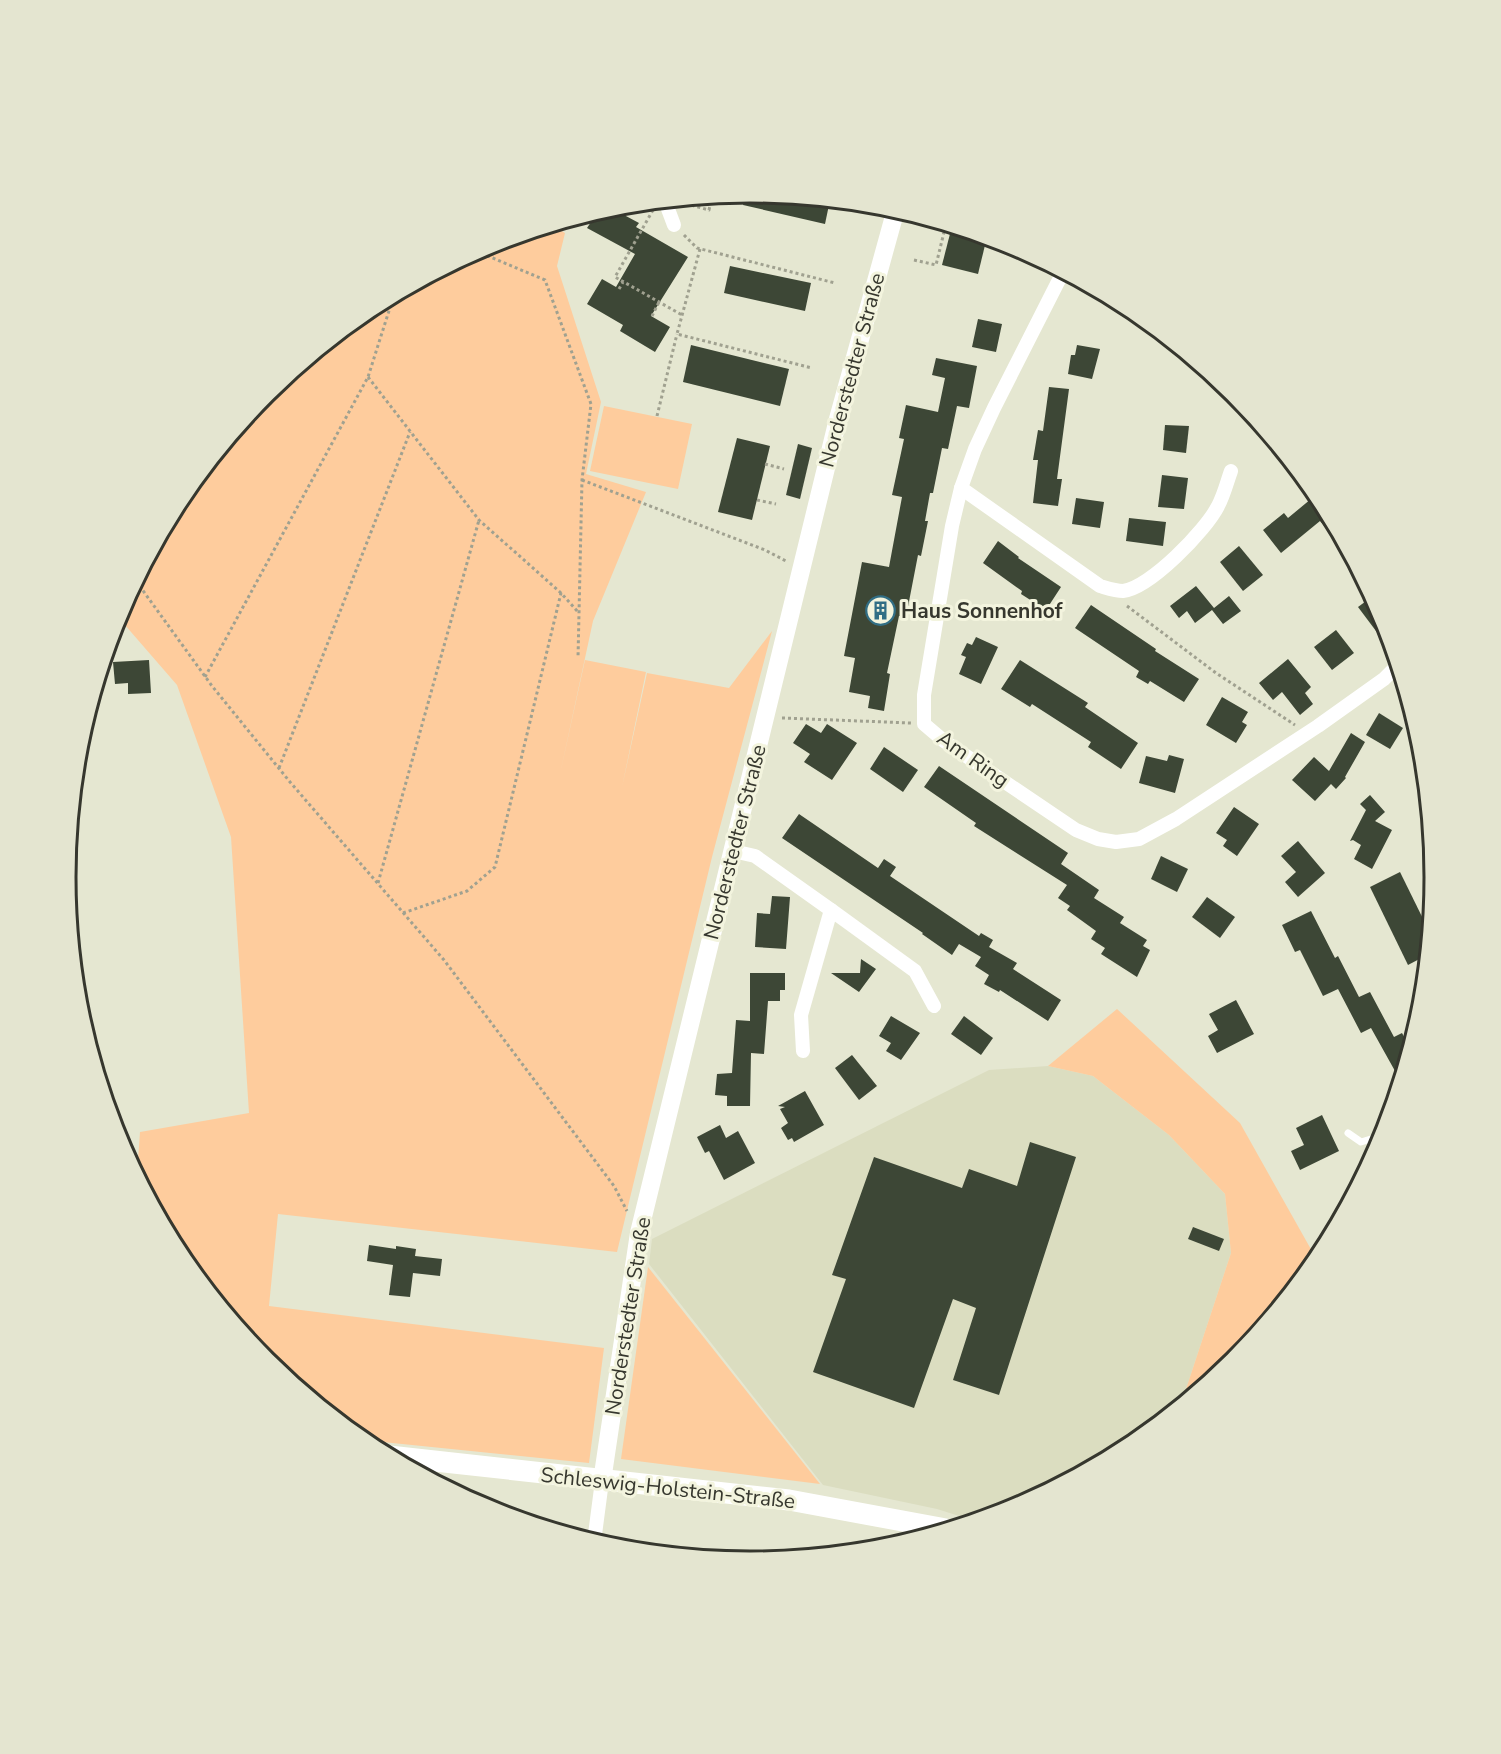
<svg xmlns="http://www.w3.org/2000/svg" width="1501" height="1754" font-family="'Nunito Sans',sans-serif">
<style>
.built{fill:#dbddc0}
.green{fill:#fecc9d}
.building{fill:#3d4736}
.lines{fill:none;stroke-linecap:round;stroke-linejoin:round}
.path{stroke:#a0a190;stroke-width:3;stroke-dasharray:3 3;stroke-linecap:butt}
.lane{stroke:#fff;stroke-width:7}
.street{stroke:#fff;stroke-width:14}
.secondary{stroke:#fff;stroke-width:18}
.primary{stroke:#fff;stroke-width:21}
.labels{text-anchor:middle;stroke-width:6;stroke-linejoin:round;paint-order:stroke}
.street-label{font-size:21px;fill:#36372e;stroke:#f3f4de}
.poi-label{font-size:21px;font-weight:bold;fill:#36372e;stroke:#f3f4de;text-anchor:start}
.rim{fill:none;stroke:#36372e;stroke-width:3}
</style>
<rect width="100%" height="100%" fill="#e5e7d1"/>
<path class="built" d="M1048,1066L1093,1076L1169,1135L1225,1194L1231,1253L1186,1389L1163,1420L1130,1446L1012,1510L975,1521L937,1509L823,1485L649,1264L652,1239L989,1070Z"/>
<g class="green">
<path d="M552,225L565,233L557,266L601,402L586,474L646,492L593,621L560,774L585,660L646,672L622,787L647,673L729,688L772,631L712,857L617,1252L278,1214L269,1306L604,1348L589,1463L363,1440L266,1361L181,1257L137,1175L140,1132L249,1113L231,837L177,685L118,617L182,496L267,393L371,308L489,244Z"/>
<path d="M604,406L692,424L678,489L590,471Z"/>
<path d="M1117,1009L1240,1123L1317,1260L1234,1361L1163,1420L1186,1389L1231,1253L1225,1194L1169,1135L1093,1076L1048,1066Z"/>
<path d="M648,1267L820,1484L621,1459Z"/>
</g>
<g class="building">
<path d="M746,193H751L830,200L825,224L743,205Z"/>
<path d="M611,208L639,223L636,227L688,257L651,316L670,327L655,352L620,331L623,325L587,304L602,279L616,287L635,254L587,228L591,222L581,216Z"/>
<path d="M952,226L987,237L978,274L942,265Z"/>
<path d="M730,266L811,283L805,311L724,293Z"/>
<path d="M978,319L1002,324L996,352L972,347Z"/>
<path d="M691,345L789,369L780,406L683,382Z"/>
<path d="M1077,345L1100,349L1092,379L1068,374L1071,355H1075Z"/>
<path d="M936,358L977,366L969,408L957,406L948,449L942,448L933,493H930L925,521H928L921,556L918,555L906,617L899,616L887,673L890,674L884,711L868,708L870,696L849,692L855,658L844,656L862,562L889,567L902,497L892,495L904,439L899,438L906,405L938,412L945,378L932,375Z"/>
<path d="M1049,387L1069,389L1057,479H1062L1058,506L1033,503L1038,460H1033L1038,430L1043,431Z"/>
<path d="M1165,425L1189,426L1186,453L1163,450Z"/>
<path d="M737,438L770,446L752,520L718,512Z"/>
<path d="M798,444L812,448L800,499L786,495Z"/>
<path d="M1162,475L1188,478L1184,509L1158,507Z"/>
<path d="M1317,494L1341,537L1336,540L1320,521L1281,553L1263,530L1284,513L1288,518Z"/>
<path d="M1076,498L1104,502L1100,528L1072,524Z"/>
<path d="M1129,518L1166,522L1163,546L1126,541Z"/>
<path d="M998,541L1019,557L1018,558L1061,587L1046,610L1021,594L1022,591L983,563Z"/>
<path d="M1239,546L1263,575L1243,591L1220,562Z"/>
<path d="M1196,586L1214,608L1229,596L1241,611L1223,624L1212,610L1195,623L1187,611L1179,618L1170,606Z"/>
<path d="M1373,596L1383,615L1387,629L1379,635L1358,607Z"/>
<path d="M1091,605L1156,649L1155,651L1199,679L1184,702L1150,681L1148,684L1136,677L1139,671L1075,628Z"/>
<path d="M1336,630L1354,653L1332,670L1314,647Z"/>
<path d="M976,637L998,647L981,684L959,674L966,657L961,655L967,643L972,645Z"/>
<path d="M1288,659L1311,687L1305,693L1313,704L1300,715L1282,692L1273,700L1259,683Z"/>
<path d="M149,660L151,693L128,694V683L115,684L113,662Z"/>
<path d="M1020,660L1088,703L1085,707L1138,743L1121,769L1088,747L1091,742L1032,704L1030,707L1001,689Z"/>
<path d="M1222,697L1248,712L1242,722L1247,725L1236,743L1206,725Z"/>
<path d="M1379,713L1403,728L1390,749L1366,735Z"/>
<path d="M806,724L821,733L827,724L857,743L832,780L804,762L810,754L793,743Z"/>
<path d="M1351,733L1365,742L1345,777L1346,778L1336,789L1331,784L1315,801L1292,780L1314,757L1329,771Z"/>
<path d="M884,747L918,770L903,792L870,769Z"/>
<path d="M1169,755L1184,759L1175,793L1139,783L1146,756L1167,761Z"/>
<path d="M939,766L1068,853L1061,864L1099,890L1094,898L1124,917L1120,923L1147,940L1143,946L1150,950L1137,977L1101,954L1105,948L1091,939L1096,931L1067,910L1070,906L1058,898L1067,885L974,826L976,823L924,787Z"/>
<path d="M1370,795L1385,812L1375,821L1392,830L1372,869L1354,859L1361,845L1353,840L1350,841L1366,810L1360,804Z"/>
<path d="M1234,807L1259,824L1237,856L1223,846L1227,840L1216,833Z"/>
<path d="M799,814L878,868L884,859L896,867L890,876L979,936L981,933L993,940L989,947L1017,963L1013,969L1061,1000L1048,1021L1000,990L999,992L984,984L989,975L975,966L981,957L959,944L952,955L922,934L923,933L782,838Z"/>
<path d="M1298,841L1325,873L1298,897L1285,882L1296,872L1281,856Z"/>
<path d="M1161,856L1188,869L1177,892L1151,879Z"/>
<path d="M1400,872L1430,933L1427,955L1408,965L1370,887Z"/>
<path d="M772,896L790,897L786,949L755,947L757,913L770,914Z"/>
<path d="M1207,897L1235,917L1220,938L1192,917Z"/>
<path d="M1311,911L1335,958L1338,956L1359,997L1370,992L1394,1037L1402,1033L1410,1048L1405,1065L1395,1071L1371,1028L1361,1033L1338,989L1323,996L1300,950L1295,952L1282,925Z"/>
<path d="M861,959L876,969L859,992L831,973H860Z"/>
<path d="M750,973H785V990H780V1001H768L764,1054L751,1053L750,1106H727V1096L715,1095L717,1074L732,1073L736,1020L750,1021Z"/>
<path d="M1236,1000L1254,1034L1217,1053L1208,1036L1218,1030L1209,1014Z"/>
<path d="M891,1016L920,1033L901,1060L886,1051L891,1043L879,1036Z"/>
<path d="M964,1016L993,1038L981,1055L951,1034Z"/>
<path d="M852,1055L877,1086L859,1100L835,1068Z"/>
<path d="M805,1091L824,1125L794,1142L792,1138L788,1140L781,1128L788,1123L780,1109L785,1107L778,1106Z"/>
<path d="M1322,1115L1339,1151L1300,1170L1291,1151L1304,1145L1296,1128Z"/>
<path d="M720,1125L726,1138L738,1131L755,1163L724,1180L709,1151L705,1153L697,1137Z"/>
<path d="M1030,1142L1076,1157L999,1395L953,1380L976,1308L953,1299L914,1408L813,1372L846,1279L832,1275L874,1157L962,1188L969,1169L1017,1186Z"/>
<path d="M1193,1227L1224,1239L1219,1251L1188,1239Z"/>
<path d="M369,1245L396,1249V1246L416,1249L415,1256L442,1259L440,1276L413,1273L410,1297L389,1295L393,1265L367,1261Z"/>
</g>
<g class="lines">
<g class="path">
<path d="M680,202L709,210L712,196"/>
<path d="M653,210L615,277L682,315"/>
<path d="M684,235L697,248L835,283"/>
<path d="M700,249L677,334L812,368"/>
<path d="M476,251L545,280L591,404L582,480L578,658"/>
<path d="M914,260L936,265L946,224"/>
<path d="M619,289L623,282"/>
<path d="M652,316L659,302"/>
<path d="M368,377L479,520L561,593L578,612"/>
<path d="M657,416L677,334"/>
<path d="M765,464L784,469"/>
<path d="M582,480L765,550L786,561"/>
<path d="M757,500L776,504"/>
<path d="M136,581L212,686L290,782L444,960L614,1186L627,1211"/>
<path d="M1127,606L1216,673L1295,725"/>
<path d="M205,677L368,377L394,295"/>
<path d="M782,718L911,723"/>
<path d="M279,768L410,432"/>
<path d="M378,883L479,520"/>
<path d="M403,913L467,891L495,867L561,593"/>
</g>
<path class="lane" d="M1348,1133L1361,1142L1384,1135"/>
<g class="street">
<path d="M665,201L674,225"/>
<path d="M1063,272L994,408L975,449L961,488L952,526L924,695V724L944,741L1076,830L1098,839L1116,842L1139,839L1176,819L1318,726L1384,679L1398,665"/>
<path d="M961,488L1100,586C1107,588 1116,591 1123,591C1150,588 1206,530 1218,506C1224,495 1227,482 1231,471"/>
<path d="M733,851L755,856L831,910"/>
<path d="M803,1051L801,1015L831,910L915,971L934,1006"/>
<path d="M594,1542L602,1481"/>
</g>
<path class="secondary" d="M602,1481L639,1233L838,419L896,209"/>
<path class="primary" d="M389,1456L789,1500L946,1529"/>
</g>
<defs>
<symbol id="building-ring" viewBox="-11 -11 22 22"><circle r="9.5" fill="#f3f4de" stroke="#316e85" stroke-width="1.5"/><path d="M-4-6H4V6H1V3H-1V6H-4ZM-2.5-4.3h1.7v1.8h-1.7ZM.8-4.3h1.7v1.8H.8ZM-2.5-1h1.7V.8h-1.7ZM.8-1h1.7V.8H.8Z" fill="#316e85"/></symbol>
</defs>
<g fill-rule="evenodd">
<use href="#building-ring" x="864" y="594" width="33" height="33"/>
</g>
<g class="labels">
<g class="street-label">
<text transform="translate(852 370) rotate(-75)" y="7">Norderstedter Straße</text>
<text transform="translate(973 759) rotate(35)" y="7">Am Ring</text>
<text transform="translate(735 842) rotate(-76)" y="7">Norderstedter Straße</text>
<text transform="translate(628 1316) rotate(-81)" y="7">Norderstedter Straße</text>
<text transform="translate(668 1488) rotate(6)" y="7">Schleswig-Holstein-Straße</text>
</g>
<g class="poi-label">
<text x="901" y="618">Haus Sonnenhof</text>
</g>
</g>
<path d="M0 0H1501V1754H0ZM76 877a674 674 0 1 1 1348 0a674 674 0 1 1-1348 0Z" fill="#e4e5d0" fill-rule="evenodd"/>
<path class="rim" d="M76 877a674 674 0 1 1 1348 0a674 674 0 1 1-1348 0Z"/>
</svg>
